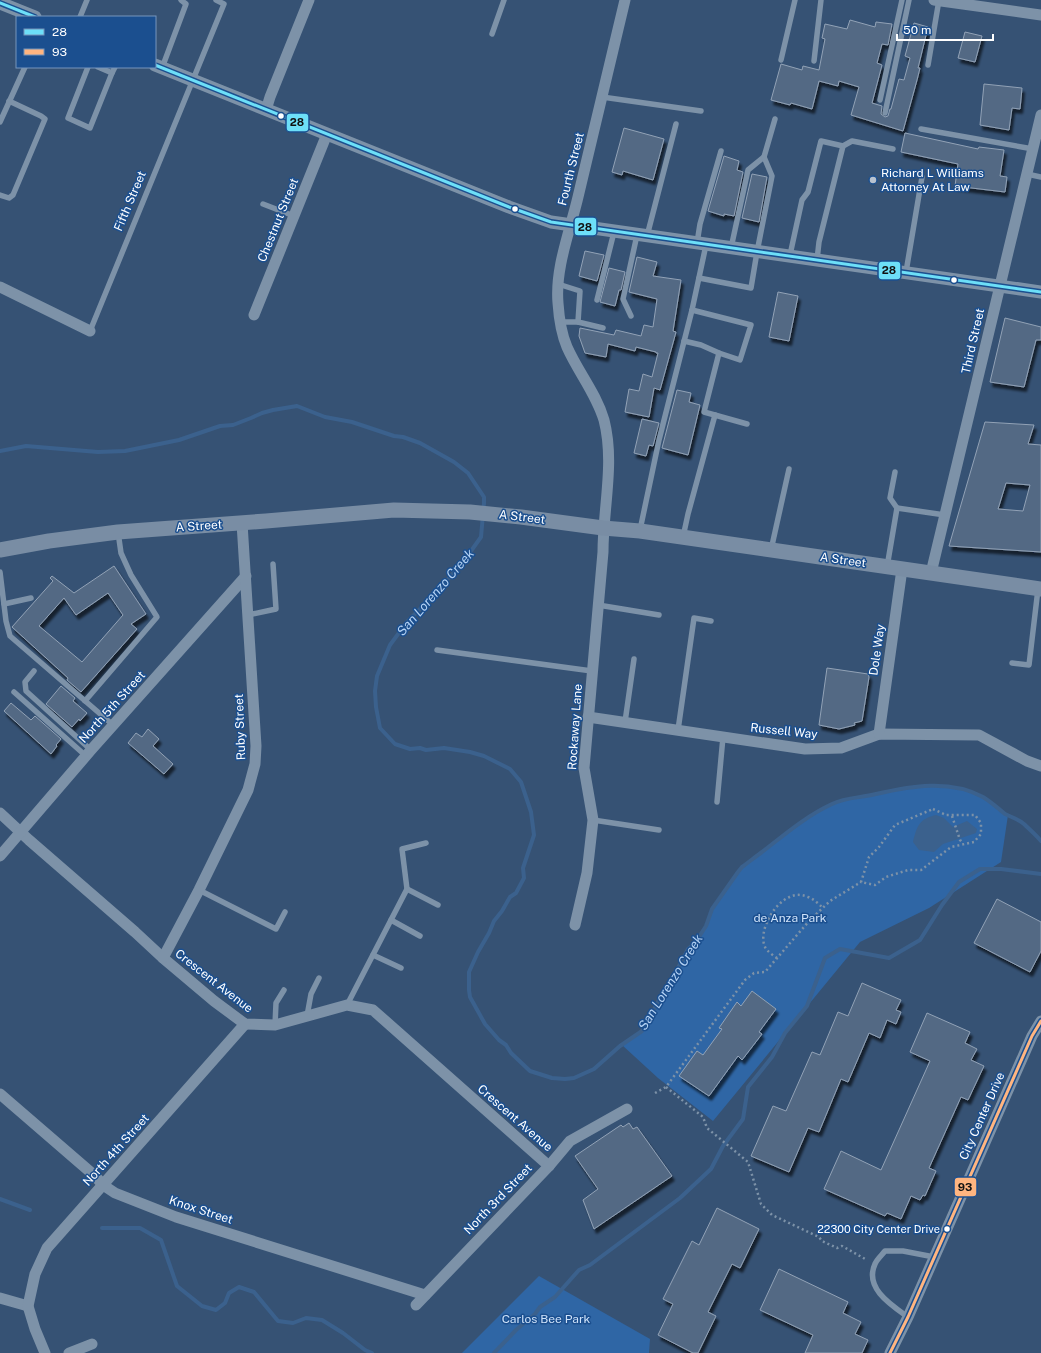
<svg xmlns="http://www.w3.org/2000/svg" width="1041" height="1353" font-family="'Public Sans',sans-serif">
<style>
.green{fill:#2f66a5}
.water{fill:#3b618d}
.lines{fill:none;stroke-linecap:round;stroke-linejoin:round}
.stream{stroke:#3b618d;stroke-width:4}
.building{fill:#526984;stroke:#92a2b6;fill-rule:evenodd;filter:url(#shadow)}
.path{stroke:#7d92a8;stroke-width:2.5;stroke-dasharray:2 3;stroke-linecap:butt}
.service{stroke:#7d92a8;stroke-width:5.5}
.minor{stroke:#7d92a8;stroke-width:11}
.tertiary{stroke:#7d92a8;stroke-width:13}
.secondary{stroke:#798da4;stroke-width:15}
.bus-1-casing{stroke:#1b4f8f;stroke-width:6}
.bus-2-casing{stroke:#1b4f8f;stroke-width:6}
.bus-1{stroke:#6ddff8;stroke-width:3}
.bus-2{stroke:#ffb580;stroke-width:3}
.bus-dot{fill:#fff;stroke:#1b4f8f;stroke-width:1.5}
.poi-dot{fill:#b9c2ce;stroke:#1b4f8f;stroke-width:1.5}
.labels{text-anchor:middle;stroke-width:3;stroke-linejoin:round;paint-order:stroke}
.bus-label{font-size:11px;fill:#fff;stroke:#1b4f8f;text-anchor:end}
.street-label{font-size:12px;fill:#fff;stroke:#1b4f8f}
.poi-label{font-size:12px;fill:#fff;stroke:#1b4f8f;text-anchor:start}
.park-label{font-size:12px;fill:#cfe3fa;stroke:#1b4f8f}
.water-label{font-size:13px;font-style:italic;fill:#b5d3f5;stroke:#1b4f8f}
.line-badge{stroke:#1b4f8f;stroke-width:1.5}
.pale-badge-label{font-size:11px;text-anchor:middle;font-weight:bold;fill:#111}
</style>
<defs>
<filter id="shadow"><feDropShadow dx="2.5" dy="4.5" stdDeviation="1" flood-color="#0009"/></filter>
</defs>
<rect width="100%" height="100%" fill="#365274"/>
<g class="green">
<path d="M915,785C942,786 963,786 987,800C995,805 1001,811 1008,815L1001,862L929,908L860,942L713,1121L658,1078L622,1045L635,1037L646,1025L659,1000L668,987L688,949L695,943L706,926L712,909L742,867L803,821L831,804L845,799L876,794L885,791L906,789Z"/>
<path d="M539,1276L650,1339L649,1353H462Z"/>
</g>
<path class="water" d="M936,815L944,818L953,827L967,821L977,829L976,833L943,844L934,852L919,850L913,842C917,826 919,819 936,815Z"/>
<g class="lines">
<g class="stream">
<path d="M0,451L26,446L98,452L125,451L179,440L220,426L233,425L251,418L262,413L273,410L297,406L325,417L352,422L394,436L403,437L420,443L454,462L468,473L484,497V503L481,537L466,558L443,585L435,592L428,601L407,622L390,645L377,676L375,691L376,707L380,728L395,744L410,749L420,748L426,750L444,748L470,752L484,756L510,769L521,782L531,812L534,835L523,868L524,878L516,893L510,897L502,911L494,921L489,933L478,952L469,972V990L470,997L485,1024L499,1040L506,1045L511,1053L530,1071L552,1078L565,1079L574,1078L594,1069L620,1046L642,1031L646,1025L659,1000L668,987L688,949L695,943L706,926L712,909L738,872L742,867C749,862 755,857 762,852C784,835 806,816 832,804C846,797 861,798 876,794C911,786 950,779 983,797C991,802 998,808 1005,814C1011,817 1018,819 1024,824C1029,829 1036,835 1041,841"/>
<path d="M0,1199L30,1210"/>
<path d="M102,1228H140L161,1240L177,1286L202,1306L216,1310L225,1303L229,1293L239,1287L254,1292L278,1321L293,1323L306,1318L322,1320L343,1333L365,1350L372,1353"/>
<path d="M494,1353L516,1330L535,1314L540,1307L555,1297L579,1270L590,1265L680,1198L711,1169L723,1146L743,1119L748,1087L772,1057L785,1033L807,1006L825,958L840,949L889,958L920,940L942,905L959,882L980,869H1001L1041,874"/>
</g>
</g>
<g class="building">
<path d="M850,20L875,27L876,22L892,24L888,45L882,44L877,63L882,65L872,103L882,106L881,114L885,117L888,116L890,109H891L899,79L904,80L910,58L905,56L914,23L928,27L918,68H920L917,80L903,131L851,115L859,87L839,81L838,86L819,81L812,109L791,103L790,105L771,100L781,64L802,70L803,66L819,70L825,39L822,38L825,24L847,29Z"/>
<path d="M965,32L982,36L975,62L958,58Z"/>
<path d="M984,84L1022,88L1020,109L1012,108L1009,130L980,125Z"/>
<path d="M624,128L664,139L653,180L623,171L622,175L612,172Z"/>
<path d="M905,133L978,149L979,147L1004,150L1000,176L1007,177L1005,192L955,186L958,164L901,152Z"/>
<path d="M724,156L739,161L737,170L743,172L734,216L724,214V216L708,211Z"/>
<path d="M752,174L767,177L759,222L742,218Z"/>
<path d="M585,251L604,255L597,281L579,276Z"/>
<path d="M637,257L657,262L653,276L681,280L673,331L676,332L660,390L654,388L649,417L625,412L629,389L639,391L643,374L652,377L658,353H656V352L636,347L635,351L608,344L606,357L585,353L579,336L580,328L614,335L616,330L641,336L644,325L653,327L657,299L629,292Z"/>
<path d="M609,268L625,272L621,290H619L615,306L600,302Z"/>
<path d="M778,292L798,296L789,341L769,337Z"/>
<path d="M1005,318L1041,327V340H1036L1024,387L990,382Z"/>
<path d="M677,390L691,393L689,402L700,405L688,455L662,448Z"/>
<path d="M642,419L659,423L653,446L649,445L646,456L634,453Z"/>
<path d="M985,422L1034,425L1028,444L1041,445V552L949,546ZM1006,483L1030,485L1023,511L998,509Z"/>
<path d="M114,566L146,614L131,624L137,629L81,692L67,680L68,678L12,627L53,581L50,578L52,576L74,593ZM108,593L123,615L82,662L39,626L64,598L76,615Z"/>
<path d="M827,668L868,674L869,677L862,721L854,723L855,725L839,729L819,725Z"/>
<path d="M61,686L75,698L73,701L87,713L80,721L79,719L72,727L46,704Z"/>
<path d="M11,703L31,720L35,716L61,739L56,745L57,746L51,754L4,711Z"/>
<path d="M148,729L159,739L153,746L173,764L164,774L128,743L136,733L142,737Z"/>
<path d="M997,899L1041,922V951L1030,972L974,943Z"/>
<path d="M862,983L901,1000L896,1010L901,1012L896,1024L887,1020L880,1038L869,1033L848,1082L841,1079L819,1132L808,1128L789,1172L751,1156L773,1106L786,1111L812,1052L820,1055L838,1012L848,1016Z"/>
<path d="M752,991L776,1009L759,1032L762,1034L742,1060L738,1056L709,1096L679,1076L697,1051L703,1055L722,1029L719,1028L737,1002L741,1006Z"/>
<path d="M927,1013L970,1032L965,1043L977,1049L971,1060L984,1066L968,1100L961,1097L929,1168L936,1171L925,1196L923,1195L920,1200L911,1196L901,1219L887,1213L885,1216L824,1189L841,1151L881,1170L930,1061L910,1052Z"/>
<path d="M629,1123L633,1129L637,1127L672,1176L594,1229L583,1200L598,1189L575,1156L621,1125L623,1127Z"/>
<path d="M717,1208L759,1229L740,1268L732,1264L708,1312L716,1316L698,1353H693L658,1335L673,1304L663,1299L692,1241L699,1245Z"/>
<path d="M779,1269L848,1302L843,1313L861,1322L855,1334L868,1340L862,1353H805L813,1335L760,1310Z"/>
</g>
<g class="lines">
<g class="path">
<path d="M933,809L946,815H975L981,823V834L974,842L951,847L921,870H908L886,877L875,885L861,882L869,857L879,847L895,825Z"/>
<path d="M952,816L960,840L963,843"/>
<path d="M777,958C774,956 770,953 767,950C753,934 781,884 808,897C814,899 819,904 823,908"/>
<path d="M666,1087L703,1117L707,1128L748,1162L761,1204L772,1215L819,1237L822,1241L837,1248L842,1246L867,1260"/>
<path d="M655,1093L666,1087L745,980L754,973L765,972L810,920L830,901L861,882"/>
</g>
<g class="service">
<path d="M80,17L87,0"/>
<path d="M492,34L504,0"/>
<path d="M781,60L795,0"/>
<path d="M814,61L821,0"/>
<path d="M928,65L939,0"/>
<path d="M88,67L68,118L90,128L112,73L98,67"/>
<path d="M162,68L186,4L181,0"/>
<path d="M112,73L115,67"/>
<path d="M602,97L701,111"/>
<path d="M880,100L902,0"/>
<path d="M885,113L909,0"/>
<path d="M0,122L25,67"/>
<path d="M921,129L1033,149"/>
<path d="M1027,174L1041,177"/>
<path d="M0,195L9,198L13,195L45,119L41,116L9,101"/>
<path d="M263,204L294,216"/>
<path d="M647,236L676,124"/>
<path d="M697,243L700,224L721,151"/>
<path d="M706,245L692,310L751,325L740,360L719,353L704,412L747,424"/>
<path d="M731,248L748,170L764,157"/>
<path d="M790,255L802,200L808,192L821,141L843,146"/>
<path d="M817,260L819,242L843,146L852,141L893,149"/>
<path d="M906,272L922,177"/>
<path d="M699,278L751,288L757,252L772,176L764,157L775,119"/>
<path d="M558,284L580,291L578,322L603,328"/>
<path d="M597,300L614,232"/>
<path d="M631,316L623,299L637,235"/>
<path d="M560,322H578"/>
<path d="M90,331L224,4L216,0"/>
<path d="M684,341L701,345L719,353"/>
<path d="M897,508L945,515"/>
<path d="M640,530L659,440L692,310"/>
<path d="M683,537L688,514L715,415"/>
<path d="M771,550L789,469"/>
<path d="M887,567L897,508L890,498L895,472"/>
<path d="M0,572L6,621L10,636L113,725"/>
<path d="M4,604L31,598"/>
<path d="M598,605L659,615"/>
<path d="M248,615L276,609L273,564"/>
<path d="M437,650L592,671"/>
<path d="M1012,663L1029,665L1038,589"/>
<path d="M34,671L25,682L26,691L91,750"/>
<path d="M14,692L86,756"/>
<path d="M85,701L157,617L131,575L121,553L118,532"/>
<path d="M625,722L634,659"/>
<path d="M678,730L694,618L711,621"/>
<path d="M717,802L723,737"/>
<path d="M593,820L659,830"/>
<path d="M407,889L438,905"/>
<path d="M199,890L276,929L285,912"/>
<path d="M391,920L420,936"/>
<path d="M373,955L401,968"/>
<path d="M347,1005L407,889L402,849L426,843"/>
<path d="M307,1016L311,994L319,978"/>
<path d="M275,1025L276,1003L284,990"/>
<path d="M908,1317C891,1305 864,1288 875,1264C877,1259 882,1255 885,1251H903L934,1257"/>
</g>
<g class="minor">
<path d="M934,0L1041,15"/>
<path d="M266,110L270,97L309,0"/>
<path d="M0,287L90,331"/>
<path d="M254,315L327,134"/>
<path d="M931,573L1041,115"/>
<path d="M588,717L805,749L841,748L879,734L979,735L1027,761L1041,766"/>
<path d="M879,734L902,569"/>
<path d="M0,813L29,840L135,932L163,958L214,1001L245,1024L275,1025L347,1005L373,1010L549,1166"/>
<path d="M0,856L91,750L246,576"/>
<path d="M575,925L587,873L593,820L584,768L603,552C603,507 615,463 604,420C596,393 578,372 567,347C561,333 559,318 558,303C555,268 570,231 578,197C594,131 609,66 625,0"/>
<path d="M163,958L199,890L248,790L255,764L256,746L242,523"/>
<path d="M0,1094L95,1176L103,1185L115,1193L176,1217L425,1295"/>
<path d="M0,1298L28,1306"/>
<path d="M416,1305L549,1166L570,1141L627,1109"/>
<path d="M45,1353L35,1329L28,1306L35,1274L47,1248L245,1024"/>
<path d="M69,1353L92,1344"/>
<path d="M890,1353L908,1317L1032,1036L1041,1021"/>
</g>
<g class="tertiary">
<path d="M0,3L35,17"/>
<path d="M155,65L509,207L551,222L1041,292"/>
</g>
<path class="secondary" d="M0,550L49,541L118,532L266,521L394,510L470,512L521,517L603,528L640,531L1041,589"/>
<defs>
<g id="bus-1">
<path d="M0,3L35,17"/>
<path d="M155,65L509,207L551,222L1041,292"/>
</g>
<path id="bus-2" d="M890,1353L908,1317L1032,1036L1041,1021"/>
</defs>
<use href="#bus-1" class="bus-1-casing"/>
<use href="#bus-2" class="bus-2-casing"/>
<use href="#bus-1" class="bus-1"/>
<use href="#bus-2" class="bus-2"/>
</g>
<g class="bus-dot">
<circle cx="281" cy="116" r="3.5"/>
<circle cx="515" cy="209" r="3.5"/>
<circle cx="954" cy="280" r="3.5"/>
<circle cx="947" cy="1229" r="3.5"/>
</g>
<circle class="poi-dot" cx="873" cy="180" r="4"/>
<g class="labels">
<g class="bus-label">
<text x="940" y="1233">22300 City Center Drive</text>
</g>
<g class="street-label">
<text transform="translate(571 169) rotate(-76)" y="4">Fourth Street</text>
<text transform="translate(130 201) rotate(-67)" y="4">Fifth Street</text>
<text transform="translate(278 220) rotate(-68)" y="4">Chestnut Street</text>
<text transform="translate(973 341) rotate(-77)" y="4">Third Street</text>
<text transform="translate(522 517) rotate(7)" y="4">A Street</text>
<text transform="translate(199 526) rotate(-4)" y="4">A Street</text>
<text transform="translate(843 560) rotate(8)" y="4">A Street</text>
<text transform="translate(877 650) rotate(-82)" y="4">Dole Way</text>
<text transform="translate(112 707) rotate(-48)" y="4">North 5th Street</text>
<text transform="translate(240 727) rotate(-92)" y="4">Ruby Street</text>
<text transform="translate(575 727) rotate(-86)" y="4">Rockaway Lane</text>
<text transform="translate(784 731) rotate(6)" y="4">Russell Way</text>
<text transform="translate(214 981) rotate(38)" y="4">Crescent Avenue</text>
<text transform="translate(982 1116) rotate(-66)" y="4">City Center Drive</text>
<text transform="translate(515 1118) rotate(41)" y="4">Crescent Avenue</text>
<text transform="translate(116 1150) rotate(-48)" y="4">North 4th Street</text>
<text transform="translate(498 1199) rotate(-46)" y="4">North 3rd Street</text>
<text transform="translate(201 1210) rotate(18)" y="4">Knox Street</text>
</g>
<g class="poi-label">
<text x="881" y="177">Richard L Williams<tspan x="881" dy="14">Attorney At Law</tspan></text>
</g>
<g class="park-label">
<text x="790" y="922">de Anza Park</text>
<text x="546" y="1323">Carlos Bee Park</text>
</g>
<g class="water-label">
<text transform="translate(435 592) rotate(-49)" y="5">San Lorenzo Creek</text>
<text transform="translate(670 982) rotate(-58)" y="5">San Lorenzo Creek</text>
</g>
</g>
<g class="line-badge">
<rect x="286" y="113" width="23" height="19" rx="4" fill="#6ddff8"/>
<rect x="574" y="217" width="23" height="19" rx="4" fill="#6ddff8"/>
<rect x="878" y="261" width="23" height="19" rx="4" fill="#6ddff8"/>
<rect x="954" y="1177" width="23" height="20" rx="4" fill="#ffb580"/>
</g>
<g class="pale-badge-label">
<text x="297" y="126">28</text>
<text x="585" y="231">28</text>
<text x="889" y="274">28</text>
<text x="965" y="1191">93</text>
</g>
<rect x="16" y="16" width="140" height="52" fill="#1b4f8f" stroke="#7695bc"/>
<rect x="24" y="29" width="20" height="6" fill="#6ddff8" stroke="#7695bc"/>
<text x="52" y="36" font-size="12" fill="#ffffff">28</text>
<rect x="24" y="49" width="20" height="6" fill="#ffb580" stroke="#7695bc"/>
<text x="52" y="56" font-size="12" fill="#ffffff">93</text>
<path d="M897 34v6h96v-6" fill="none" stroke="#ffffff" stroke-width="2"/>
<text x="903" y="34" font-size="12" fill="#ffffff" stroke="#1b4f8f" stroke-width="3" paint-order="stroke">50 m</text>
</svg>
